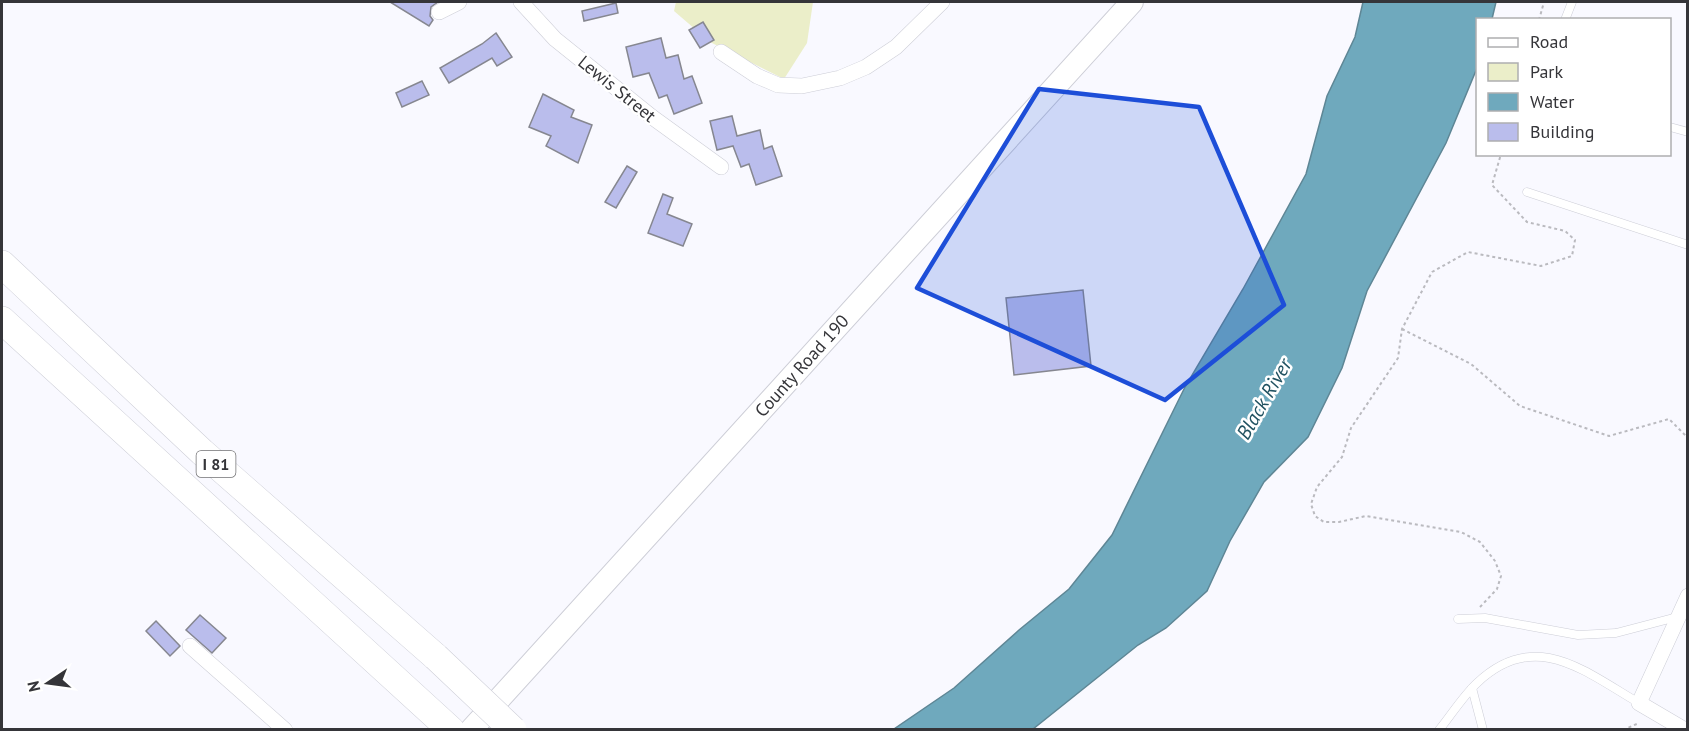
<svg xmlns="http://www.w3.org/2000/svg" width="1689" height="731" font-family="'PT Sans',sans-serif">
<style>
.green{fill:#ebeec9}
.water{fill:#6fa9bd;stroke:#5e8695;stroke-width:1.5}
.building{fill:#babdec;stroke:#868790;stroke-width:1.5}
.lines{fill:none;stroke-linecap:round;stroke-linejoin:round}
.lane-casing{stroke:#cdced7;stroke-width:9}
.street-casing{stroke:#cdced7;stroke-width:16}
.primary-casing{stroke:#cdced7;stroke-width:24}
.highway-casing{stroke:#cdced7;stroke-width:28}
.path{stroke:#bababf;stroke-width:2;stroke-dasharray:3 3;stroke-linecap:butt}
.lane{stroke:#fff;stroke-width:8}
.street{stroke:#fff;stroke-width:15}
.primary{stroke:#fff;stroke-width:22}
.highway{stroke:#fff;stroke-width:27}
.highway-bridge-casing{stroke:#cdced7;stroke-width:28;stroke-linecap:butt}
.highway-bridge{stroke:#fff;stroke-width:27}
.marked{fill:#1d4ed8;fill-opacity:0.2;stroke:#1d4ed8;stroke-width:4.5;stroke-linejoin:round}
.labels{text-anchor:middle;stroke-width:5;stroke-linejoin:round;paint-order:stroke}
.shield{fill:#fff;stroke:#727274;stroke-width:1.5}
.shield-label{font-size:16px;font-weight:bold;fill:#353539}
.street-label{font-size:18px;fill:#353539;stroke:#fff}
.water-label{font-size:20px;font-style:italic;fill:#215261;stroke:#fff}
</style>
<rect width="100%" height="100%" fill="#f9f9ff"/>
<path class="green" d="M676,2H813L807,43L784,79L710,42L674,11Z"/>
<path class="water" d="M1363,2H1496L1492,19L1478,20L1477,68L1446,143L1367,291L1342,368L1308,437L1264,482L1230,541L1207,591L1166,628L1138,645L1033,729H894L954,688L1019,630L1069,589L1112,535L1185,387L1243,289L1306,174L1327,96L1355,37Z"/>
<g class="building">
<path d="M390,2H438L431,7L430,16L433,20L429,26Z"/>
<path d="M616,3L618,13L584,21L582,11Z"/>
<path d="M703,22L714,40L700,48L689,30Z"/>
<path d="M496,33L512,57L497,66L492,58L449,83L440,68L482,44Z"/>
<path d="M661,38L666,58L678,55L684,79L692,76L702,103L674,114L667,95L659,98L649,73L633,77L626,47Z"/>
<path d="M422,81L429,95L402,107L396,93Z"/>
<path d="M543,94L574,110L571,117L592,125L578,163L546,146L551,136L529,127Z"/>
<path d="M732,116L737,136L760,130L764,149L772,146L782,176L756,185L749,164L741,167L733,146L717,150L710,121Z"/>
<path d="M627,166L637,172L616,208L605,202Z"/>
<path d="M663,194L673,198L667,214L692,224L683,246L648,233Z"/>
<path d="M1083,290L1091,366L1014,375L1006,298Z"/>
<path d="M200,615L226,638L212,653L186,630Z"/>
<path d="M156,621L180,646L170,656L146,631Z"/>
</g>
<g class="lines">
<defs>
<g id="lane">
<path d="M1565,20L1572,2"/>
<path d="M1670,127L1688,132"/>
<path d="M1527,192L1688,245"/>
<path d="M1458,619L1485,618L1578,635L1616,633L1677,617"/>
<path d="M1472,688L1483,730"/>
<path d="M1439,730C1452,714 1463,696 1477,683C1535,628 1584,671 1639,703"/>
</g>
<g id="street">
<path d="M521,2L555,39L652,117L721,167"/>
<path d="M439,12L459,2"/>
<path d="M721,52L757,76L778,85L802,86L840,78L866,67L896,47L942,2"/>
<path d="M190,646L285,730"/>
<path d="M1685,730L1639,703L1688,596"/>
</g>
<path id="primary" d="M471,730L1132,2"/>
<g id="highway">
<path d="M2,264L202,452L436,657"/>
<path d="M2,320L451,730"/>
</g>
</defs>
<use href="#lane" class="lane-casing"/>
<use href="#street" class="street-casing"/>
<use href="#primary" class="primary-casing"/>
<use href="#highway" class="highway-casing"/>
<g class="path">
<path d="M1539,20L1544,2"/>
<path d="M1402,329L1471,364L1520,406L1609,436L1669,419L1688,438"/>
<path d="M1480,607L1497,589L1501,576L1495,561L1480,542L1461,532L1366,516L1339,522H1324L1315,516L1311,504L1317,487L1342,457L1351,428L1398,358L1402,329L1432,272L1468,252L1541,266L1572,256L1575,240L1565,231L1527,222L1492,185L1501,154"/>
<path d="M1623,730L1639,723"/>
</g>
<use href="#lane" class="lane"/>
<use href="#street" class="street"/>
<use href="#primary" class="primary"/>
<use href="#highway" class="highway"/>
<defs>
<path id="highway-bridge" d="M436,657L513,730"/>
</defs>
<use href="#highway-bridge" class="highway-bridge-casing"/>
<use href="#highway-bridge" class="highway-bridge"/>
</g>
<path class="marked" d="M1039,89L1199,107L1284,305L1165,400L917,288Z"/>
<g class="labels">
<rect class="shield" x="196.5" y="451" width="39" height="26" rx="4.5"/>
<g class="shield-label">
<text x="216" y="470">I 81</text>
</g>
<g class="street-label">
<text transform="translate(617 89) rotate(39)" y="6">Lewis Street</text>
<text transform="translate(802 366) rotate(-48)" y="6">County Road 190</text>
</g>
<g class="water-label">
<text transform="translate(1264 399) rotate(-60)" y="7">Black River</text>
</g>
</g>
<rect width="1689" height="731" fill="none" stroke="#353539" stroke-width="6"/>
<rect x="1476" y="18" width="195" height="138" fill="#ffffff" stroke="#aeaeb0" stroke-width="1.5"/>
<rect x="1488" y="38" width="30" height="9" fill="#ffffff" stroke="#aeaeb0" stroke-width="1.5"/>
<text x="1530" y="48" font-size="18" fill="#353539">Road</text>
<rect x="1488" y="63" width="30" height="18" fill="#ebeec9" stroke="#aeaeb0" stroke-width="1.5"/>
<text x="1530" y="78" font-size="18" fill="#353539">Park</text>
<rect x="1488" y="93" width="30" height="18" fill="#6fa9bd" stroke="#aeaeb0" stroke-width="1.5"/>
<text x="1530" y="108" font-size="18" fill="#353539">Water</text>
<rect x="1488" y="123" width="30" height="18" fill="#babdec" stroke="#aeaeb0" stroke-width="1.5"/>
<text x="1530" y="138" font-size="18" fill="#353539">Building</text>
<g transform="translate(48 683) rotate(257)" stroke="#ffffff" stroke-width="4.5" paint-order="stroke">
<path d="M0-4.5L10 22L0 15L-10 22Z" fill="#353539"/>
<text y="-9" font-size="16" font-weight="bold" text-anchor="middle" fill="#353539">N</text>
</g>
</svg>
